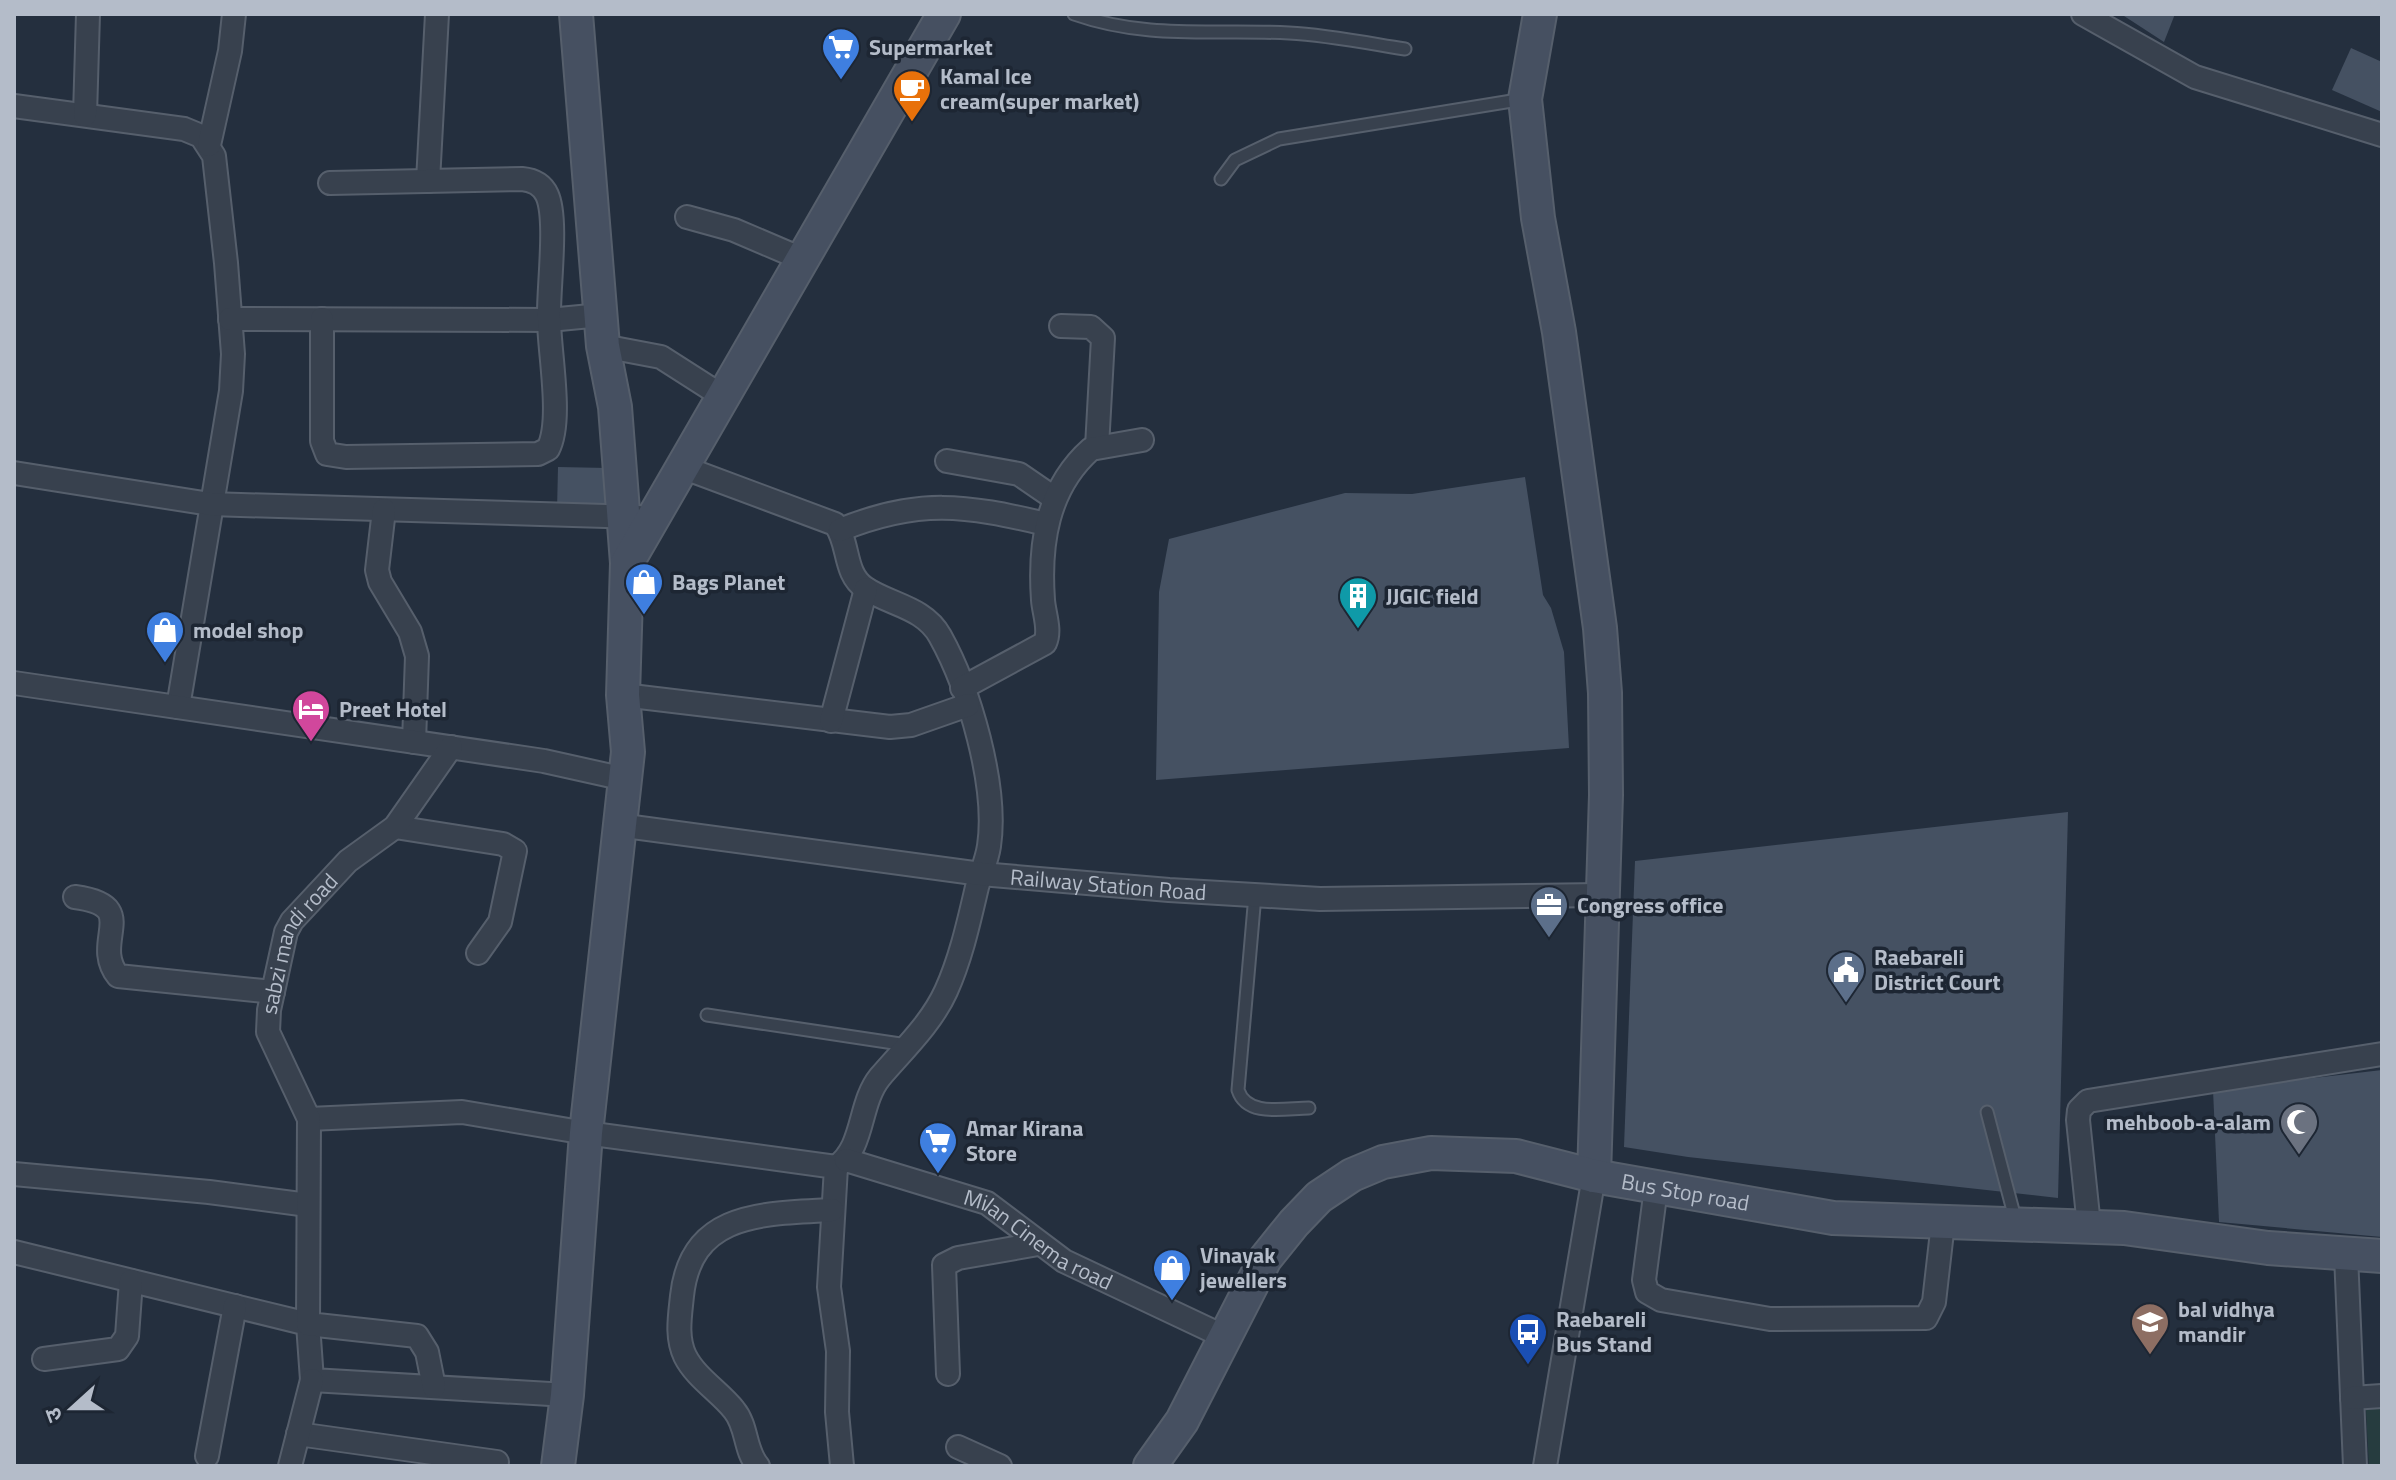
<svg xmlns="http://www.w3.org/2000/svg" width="2396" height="1480" font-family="'Titillium Web','Noto Sans Devanagari',sans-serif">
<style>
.green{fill:#263c3f}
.building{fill:#455162}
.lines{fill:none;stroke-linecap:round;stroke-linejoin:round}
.lane-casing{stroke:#565f6c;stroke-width:15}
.street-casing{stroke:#565f6c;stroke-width:26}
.secondary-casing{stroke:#565f6c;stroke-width:36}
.lane{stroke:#38414e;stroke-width:11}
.street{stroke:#38414e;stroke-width:22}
.secondary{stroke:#465061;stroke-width:32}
.labels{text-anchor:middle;stroke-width:7;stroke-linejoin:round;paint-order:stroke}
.poi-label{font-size:22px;font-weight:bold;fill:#b4bcc9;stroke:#1d2633;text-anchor:start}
.street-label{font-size:22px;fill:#b4bcc9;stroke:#1d2633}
</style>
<rect width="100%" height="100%" fill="#242f3e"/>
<path class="green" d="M2382,1408V1466H2369L2366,1410Z"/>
<g class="building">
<path d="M2121,14H2175L2164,42Z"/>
<path d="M2351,48L2382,62V112L2332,90Z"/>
<path d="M558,467L608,468L612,510L557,511Z"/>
<path d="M1525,477L1543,595L1551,608L1564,652L1569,748L1156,780L1159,592L1169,539L1345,493L1412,494Z"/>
<path d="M2068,812L2058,1198L1688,1157L1624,1147L1635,861Z"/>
<path d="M2382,1070V1237L2219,1222L2213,1090Z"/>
</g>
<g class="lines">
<defs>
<g id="lane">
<path d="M1074,14C1148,40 1213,29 1289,33C1328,35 1367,43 1405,49"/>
<path d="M1221,179L1235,160L1279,139L1524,99"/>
<path d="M1255,895L1238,1090C1247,1118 1286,1108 1309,1108"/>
<path d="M707,1015L907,1045"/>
<path d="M1987,1112L2016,1222"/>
</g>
<g id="street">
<path d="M2083,14L2195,77L2382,135"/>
<path d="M14,106L184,129L201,136L214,156L226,263L233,354L231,391L178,707"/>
<path d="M85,115L88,14"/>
<path d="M209,145L230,51L234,14"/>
<path d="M428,181L437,14"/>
<path d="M687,217L734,230L802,259"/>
<path d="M230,319L549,320L601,315"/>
<path d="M322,319V441L327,454L346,457L538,454L548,449C563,421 549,352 549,319C548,289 558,219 547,195C542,184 533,180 522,179L330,183"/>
<path d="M1061,326L1091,327L1103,338L1097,447"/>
<path d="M603,346L661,357L722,396"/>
<path d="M947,461L1019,474L1054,498"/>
<path d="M682,467L835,524C850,543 843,573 865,588C890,605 924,607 940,636C969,688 998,786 989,846C987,860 981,873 977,887C969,921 961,958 946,991C931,1024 903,1050 880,1077C858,1104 865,1147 836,1167"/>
<path d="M14,473L210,504L638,517"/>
<path d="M384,510L377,570L380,582L410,632L417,656L414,742"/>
<path d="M840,530C919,498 965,505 1046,524"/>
<path d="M14,683L544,761L625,779"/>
<path d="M962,688L1045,643C1051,630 1044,614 1043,600C1039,544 1047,488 1091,449L1142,440"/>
<path d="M623,695L890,727L911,725L968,705"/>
<path d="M831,721L866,589"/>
<path id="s1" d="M618,825L981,874L1169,890L1320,899L1601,895"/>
<path d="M395,827L503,844L515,851L500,922L478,953"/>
<path d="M75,897C143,906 90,941 118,976L273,992"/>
<path d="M309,1119L462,1112L586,1133L836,1167L829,1287L838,1351L837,1412L842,1466"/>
<path id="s2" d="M846,1160L987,1203L1064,1261L1225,1337"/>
<path d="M14,1174L209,1192L308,1205"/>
<path d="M1656,1188L1644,1280L1647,1292L1661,1300L1770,1319L1926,1318L1934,1302L1943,1223"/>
<path d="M2089,1226L2078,1120L2079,1110L2088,1101L2382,1054"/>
<path d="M14,1252L308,1324L312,1380L567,1395"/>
<path d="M2346,1255L2355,1466"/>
<path d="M44,1359L118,1349L127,1336L131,1281"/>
<path d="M948,1374L944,1265L958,1258L1038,1244"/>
<path id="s3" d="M434,1387L427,1352L417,1336L308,1324L309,1119L268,1032L269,1010L286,932L292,921L348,861L395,827L451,747"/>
<path d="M2352,1398L2382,1396"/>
<path d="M298,1434L497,1462"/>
<path d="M958,1447L1000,1466"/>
<path d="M207,1456L235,1306"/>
<path d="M290,1466L312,1380"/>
<path d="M758,1466C744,1450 748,1427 734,1410C720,1392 696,1378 685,1356C676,1337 680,1316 682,1296C691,1211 764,1214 832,1210"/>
<path d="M1545,1466L1594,1176"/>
</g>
<g id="secondary">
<path d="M576,14L603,346L615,407L627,563"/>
<path d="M1540,14L1525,99L1538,218L1559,332L1600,628L1605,693L1606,795L1594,1176"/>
<path d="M558,1466L567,1395L586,1133L628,752L623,695L627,563L944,14"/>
<path id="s4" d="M1150,1466L1182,1421L1265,1259L1294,1223L1319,1197L1352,1175L1383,1162L1431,1153L1516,1156L1594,1176L1833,1218L2124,1228L2268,1248L2382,1256"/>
</g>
</defs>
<use href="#lane" class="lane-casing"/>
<use href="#street" class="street-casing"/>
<use href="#secondary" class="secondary-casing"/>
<use href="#lane" class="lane"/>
<use href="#street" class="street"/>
<use href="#secondary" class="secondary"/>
</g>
<defs>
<symbol id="supermarket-pin" viewBox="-11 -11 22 30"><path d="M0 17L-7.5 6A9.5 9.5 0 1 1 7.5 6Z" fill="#3f7fe0" stroke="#1d2633"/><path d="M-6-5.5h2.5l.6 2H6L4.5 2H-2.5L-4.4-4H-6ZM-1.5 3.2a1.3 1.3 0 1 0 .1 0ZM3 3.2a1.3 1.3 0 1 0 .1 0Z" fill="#fff"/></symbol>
<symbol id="cafe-pin" viewBox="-11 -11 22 30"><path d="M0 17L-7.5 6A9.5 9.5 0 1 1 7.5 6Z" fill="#e8710a" stroke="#1d2633"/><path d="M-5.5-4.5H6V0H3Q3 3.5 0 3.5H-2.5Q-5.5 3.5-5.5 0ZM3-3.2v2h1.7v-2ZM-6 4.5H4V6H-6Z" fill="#fff"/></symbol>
<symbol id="shop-pin" viewBox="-11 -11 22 30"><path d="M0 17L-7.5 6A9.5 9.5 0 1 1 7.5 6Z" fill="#3f7fe0" stroke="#1d2633"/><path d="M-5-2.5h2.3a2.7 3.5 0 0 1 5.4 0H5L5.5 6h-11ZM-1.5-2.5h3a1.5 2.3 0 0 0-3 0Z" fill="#fff"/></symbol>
<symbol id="building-pin" viewBox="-11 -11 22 30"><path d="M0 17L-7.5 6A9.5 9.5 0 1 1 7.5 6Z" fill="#0f9aa8" stroke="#1d2633"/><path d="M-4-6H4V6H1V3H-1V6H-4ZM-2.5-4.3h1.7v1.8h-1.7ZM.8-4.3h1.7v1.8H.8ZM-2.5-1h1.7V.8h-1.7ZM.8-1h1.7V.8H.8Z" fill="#fff"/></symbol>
<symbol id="hotel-pin" viewBox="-11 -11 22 30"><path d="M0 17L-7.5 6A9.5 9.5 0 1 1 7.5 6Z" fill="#d1479c" stroke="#1d2633"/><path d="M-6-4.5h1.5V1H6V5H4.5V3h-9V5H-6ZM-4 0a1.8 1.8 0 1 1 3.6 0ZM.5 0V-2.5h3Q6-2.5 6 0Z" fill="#fff"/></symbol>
<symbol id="office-pin" viewBox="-11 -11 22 30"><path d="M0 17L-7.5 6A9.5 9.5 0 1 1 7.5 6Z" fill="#5c6f8a" stroke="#1d2633"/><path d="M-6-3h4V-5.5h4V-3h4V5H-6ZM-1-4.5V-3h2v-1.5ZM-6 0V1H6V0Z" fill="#fff"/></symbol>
<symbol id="civic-pin" viewBox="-11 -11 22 30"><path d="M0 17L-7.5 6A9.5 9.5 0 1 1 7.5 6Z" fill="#5c6f8a" stroke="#1d2633"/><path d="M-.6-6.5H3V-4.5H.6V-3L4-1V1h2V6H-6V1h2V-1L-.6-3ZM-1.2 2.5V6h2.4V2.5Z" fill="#fff"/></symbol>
<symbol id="mosque-pin" viewBox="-11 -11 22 30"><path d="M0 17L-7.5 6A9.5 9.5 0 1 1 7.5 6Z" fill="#6b7280" stroke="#1d2633"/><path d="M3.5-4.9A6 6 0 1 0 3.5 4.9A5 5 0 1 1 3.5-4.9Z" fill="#fff"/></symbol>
<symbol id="school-pin" viewBox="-11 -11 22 30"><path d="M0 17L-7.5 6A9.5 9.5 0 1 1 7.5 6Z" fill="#8d6e63" stroke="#1d2633"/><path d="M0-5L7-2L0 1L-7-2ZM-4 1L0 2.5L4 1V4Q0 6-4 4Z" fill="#fff"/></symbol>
<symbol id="bus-pin" viewBox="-11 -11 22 30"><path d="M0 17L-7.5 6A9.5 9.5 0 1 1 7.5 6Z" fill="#1a4fb4" stroke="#1d2633"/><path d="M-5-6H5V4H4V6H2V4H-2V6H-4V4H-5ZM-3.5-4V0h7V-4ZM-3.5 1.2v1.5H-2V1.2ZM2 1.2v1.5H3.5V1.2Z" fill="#fff"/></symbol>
</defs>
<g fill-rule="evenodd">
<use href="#supermarket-pin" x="819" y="25" width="44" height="60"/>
<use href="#cafe-pin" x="890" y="67" width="44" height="60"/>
<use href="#shop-pin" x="622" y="560" width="44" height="60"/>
<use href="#building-pin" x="1336" y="574" width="44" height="60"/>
<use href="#shop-pin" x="143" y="608" width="44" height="60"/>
<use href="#hotel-pin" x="289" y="687" width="44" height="60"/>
<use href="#office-pin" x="1527" y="883" width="44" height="60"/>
<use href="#civic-pin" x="1824" y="948" width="44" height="60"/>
<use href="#mosque-pin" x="2277" y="1100" width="44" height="60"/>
<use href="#supermarket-pin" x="916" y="1119" width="44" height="60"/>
<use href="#shop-pin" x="1150" y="1246" width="44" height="60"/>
<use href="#school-pin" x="2128" y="1300" width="44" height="60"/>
<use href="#bus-pin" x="1506" y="1310" width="44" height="60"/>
</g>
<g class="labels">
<g class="poi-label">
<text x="869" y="55">Supermarket</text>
<text x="940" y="84">Kamal Ice<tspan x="940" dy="25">cream(super market)</tspan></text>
<text x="672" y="590">Bags Planet</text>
<text x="1386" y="604">JJGIC field</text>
<text x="193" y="638">model shop</text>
<text x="339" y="717">Preet Hotel</text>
<text x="1577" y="913">Congress office</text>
<text x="1874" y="965">Raebareli<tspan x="1874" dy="25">District Court</tspan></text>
<text x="2271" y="1130" text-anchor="end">mehboob-a-alam</text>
<text x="966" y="1136">Amar Kirana<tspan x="966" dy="25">Store</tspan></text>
<text x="1200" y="1263">Vinayak<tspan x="1200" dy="25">jewellers</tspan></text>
<text x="2178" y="1317">bal vidhya<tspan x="2178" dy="25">mandir</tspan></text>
<text x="1556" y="1327">Raebareli<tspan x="1556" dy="25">Bus Stand</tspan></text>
</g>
<g class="street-label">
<text dy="8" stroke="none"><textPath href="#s1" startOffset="494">Railway Station Road</textPath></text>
<text dy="8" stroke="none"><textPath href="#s3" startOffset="562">sabzi mandi road</textPath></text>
<text dy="8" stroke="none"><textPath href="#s4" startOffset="700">Bus Stop road</textPath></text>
<text dy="8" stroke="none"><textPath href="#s2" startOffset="210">Milan Cinema road</textPath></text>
</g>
</g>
<rect width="2396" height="1480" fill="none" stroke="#b4bcc9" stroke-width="32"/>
<g transform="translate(72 1408) rotate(249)" stroke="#1d2633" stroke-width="6" paint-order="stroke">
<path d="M0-6L14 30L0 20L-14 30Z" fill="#b4bcc9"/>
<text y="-12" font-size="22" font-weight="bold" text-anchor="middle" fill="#b4bcc9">उ</text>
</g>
</svg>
